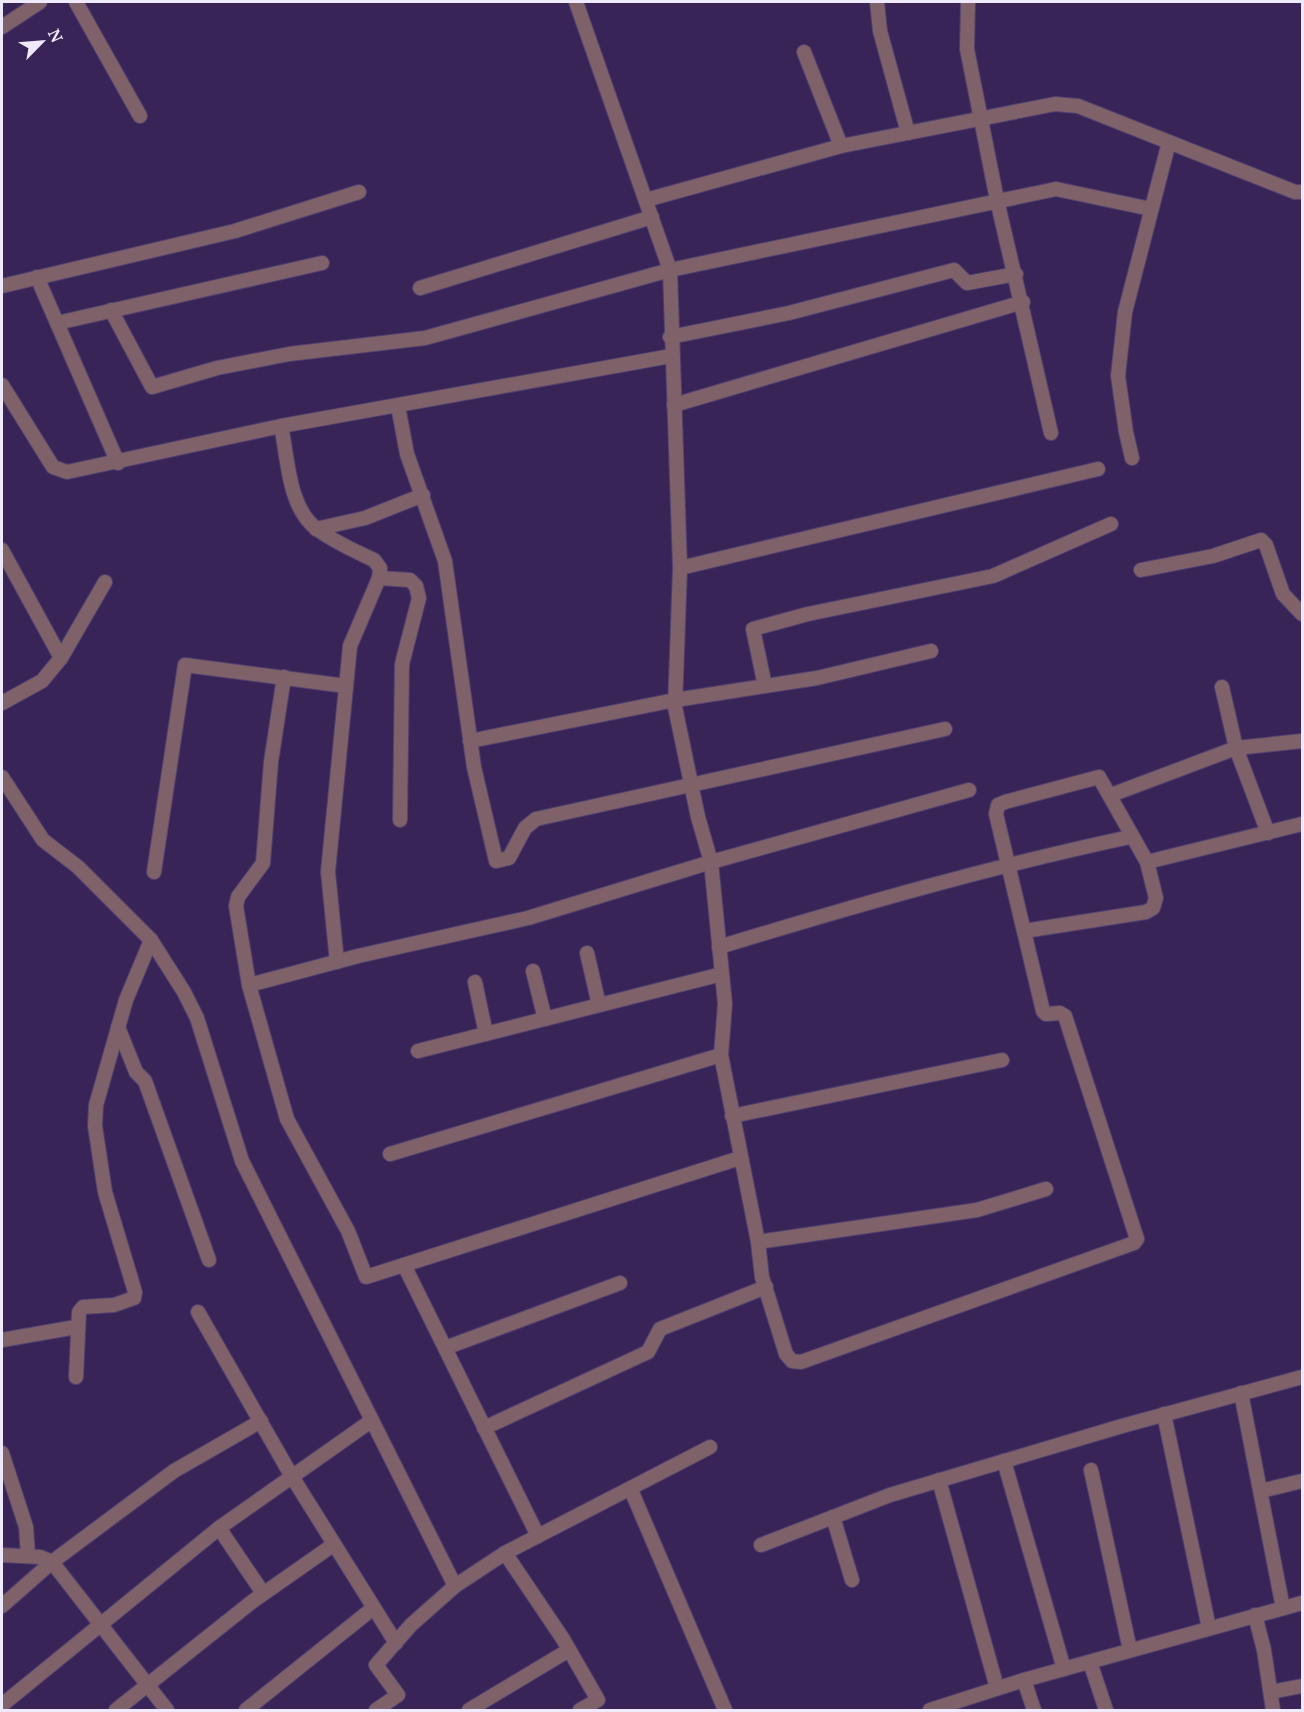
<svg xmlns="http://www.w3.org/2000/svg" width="1304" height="1712" font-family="'Noto Serif',serif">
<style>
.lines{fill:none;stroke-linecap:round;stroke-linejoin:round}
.street-casing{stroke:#52406f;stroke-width:16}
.street{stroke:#7f6169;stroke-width:14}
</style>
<rect width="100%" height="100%" fill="#392458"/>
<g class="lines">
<defs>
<g id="street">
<path d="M76,2L140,116"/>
<path d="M576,2L670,270L680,568L675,707L698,817L711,862L725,1004L721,1055L758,1242L762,1277L786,1354L792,1361L801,1362L1134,1243L1137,1239L1065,1016L1060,1013L1046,1014L1043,1011L996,814L998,805L1005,802L1099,777L1147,862L1156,898L1153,908L1146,912L1024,931"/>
<path d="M877,2L880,31L908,133"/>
<path d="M968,2L967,49L997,200L1051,433"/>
<path d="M2,27L40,2"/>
<path d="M804,52L841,146"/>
<path d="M646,200L841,146L1055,104L1078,106L1295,192H1302"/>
<path d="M37,277L118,463"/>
<path d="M2,286L235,231L359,192"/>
<path d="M420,288L652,217"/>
<path d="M111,310L152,387L217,368L289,354L425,338L670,270L1056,189L1151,209"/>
<path d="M57,323L322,263"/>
<path d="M670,337L789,313L954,270L967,283L1016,274"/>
<path d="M2,385L53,467L67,472L281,426L671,356"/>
<path d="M674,405L1023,302"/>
<path d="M398,406L407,454L445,561L474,767L496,861L509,858L525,828L536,819L945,729"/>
<path d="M281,426C288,458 288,508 317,529C334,542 355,551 374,560L380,568L379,578L350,646L328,872L337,962"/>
<path d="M1132,458L1126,432L1118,376L1125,312L1169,142"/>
<path d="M316,529L365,518L423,495"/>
<path d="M2,550L61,658"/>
<path d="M680,568L1098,469"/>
<path d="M1141,570L1213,556L1261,540L1266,545L1283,594L1302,614"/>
<path d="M379,578L410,580L416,586L419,598L402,664L400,820"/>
<path d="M284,677L271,762L263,863L238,897L236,906L249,985L287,1119L348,1231L366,1277L740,1158"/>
<path d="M765,686L753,629L808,614L993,576L1111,524"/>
<path d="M1222,687L1236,748L1268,833"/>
<path d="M2,703L42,681L61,658L105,582"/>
<path d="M470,741L675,700L817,678L931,651"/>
<path d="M2,777L43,840L78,867L151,940L184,992L197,1018L242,1161L455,1586"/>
<path d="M1111,795L1236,748L1302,741"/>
<path d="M1147,862L1302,824"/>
<path d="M154,872L185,665L346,686"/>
<path d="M719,947C857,905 989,867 1130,837"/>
<path d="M587,953L599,1005"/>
<path d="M533,971L545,1019"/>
<path d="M475,982L486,1034"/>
<path d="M249,985L358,956L528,918L711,862L969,790"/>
<path d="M118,1027L136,1072L145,1081L209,1260"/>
<path d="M418,1051L722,974"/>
<path d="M732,1116L1002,1060"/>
<path d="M390,1154L721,1055"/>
<path d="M758,1242L977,1210L1046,1189"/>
<path d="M404,1265L538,1536"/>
<path d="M198,1312L291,1475L396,1643"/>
<path d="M2,1340L76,1327"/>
<path d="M445,1348L620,1283"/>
<path d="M76,1377L79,1312L83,1307L114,1305L134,1298L135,1292L105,1192L95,1126L96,1105L126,1000L151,940"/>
<path d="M1241,1393L1283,1608"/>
<path d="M1164,1414L1209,1628"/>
<path d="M484,1428L648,1352L660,1329L766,1287"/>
<path d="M2,1453L26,1527L28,1555"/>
<path d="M1004,1461L1064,1669"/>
<path d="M1091,1470L1130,1650"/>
<path d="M939,1480L997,1688"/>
<path d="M631,1490L725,1710"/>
<path d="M1261,1491L1302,1481"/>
<path d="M833,1517L852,1580"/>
<path d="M219,1528L263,1593"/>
<path d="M761,1545L890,1495L1122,1426L1302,1377"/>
<path d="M505,1553L563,1639L598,1700L580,1710"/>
<path d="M2,1555L40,1557L52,1562L167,1710"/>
<path d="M2,1606L52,1562L174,1471L261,1421"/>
<path d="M1255,1615L1264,1650L1273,1710"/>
<path d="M1090,1662L1106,1710"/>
<path d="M1024,1680L1034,1710"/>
<path d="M1271,1692L1302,1686"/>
<path d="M2,1705L219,1528L371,1421"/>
<path d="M116,1710L253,1601L333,1545"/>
<path d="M246,1710L372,1609"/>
<path d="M376,1710L398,1695L376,1665L411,1625L455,1586L505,1553L710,1447"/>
<path d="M469,1710L569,1650"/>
<path d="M930,1710L1024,1680L1302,1603"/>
</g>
</defs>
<use href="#street" class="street-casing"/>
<use href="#street" class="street"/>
</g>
<rect width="1304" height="1712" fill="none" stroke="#efe9fd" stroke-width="6"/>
<g transform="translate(42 42) rotate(65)" stroke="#392458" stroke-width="4.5" paint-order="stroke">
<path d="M0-4.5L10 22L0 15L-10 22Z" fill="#efe9fd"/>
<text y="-9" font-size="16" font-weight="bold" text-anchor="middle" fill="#efe9fd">N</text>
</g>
</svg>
